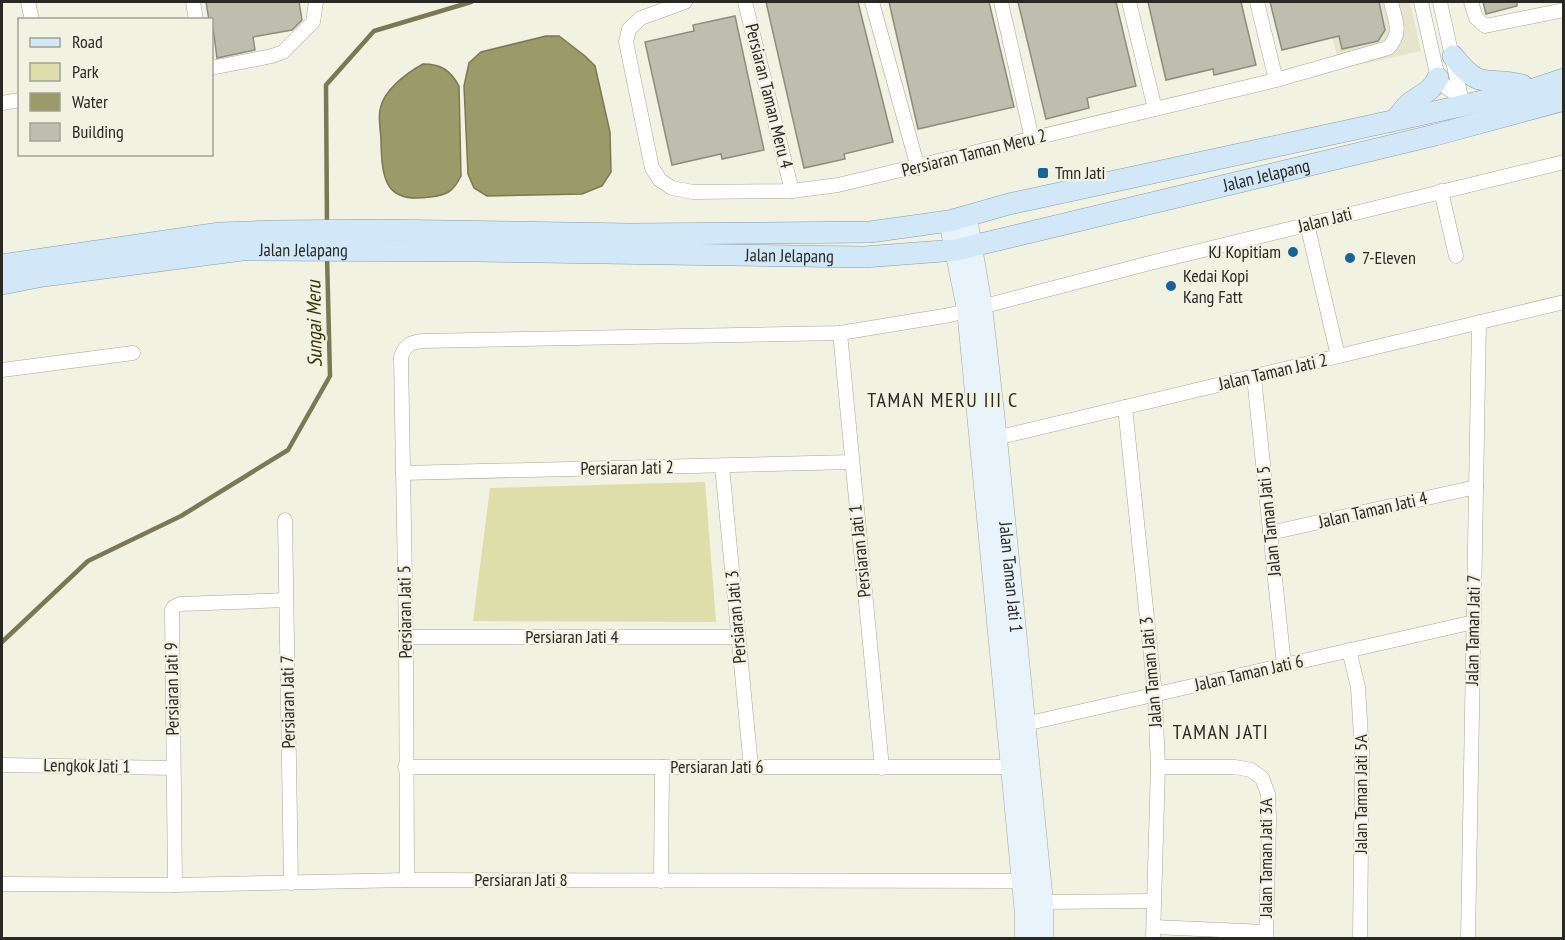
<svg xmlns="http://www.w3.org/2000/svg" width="1565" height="940" font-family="'PT Sans Narrow',sans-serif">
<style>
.built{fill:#e5e5ce}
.green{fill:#dedeaa}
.water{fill:#9b9b69;stroke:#797954;stroke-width:1.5}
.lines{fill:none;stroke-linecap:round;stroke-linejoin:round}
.stream{stroke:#797954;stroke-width:4.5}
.building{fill:#bebeb0;stroke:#8d8d7f;stroke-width:1.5}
.street-casing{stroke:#a5a697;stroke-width:15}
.secondary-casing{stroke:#a5a697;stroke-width:21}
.primary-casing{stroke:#839bab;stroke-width:22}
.street{stroke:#fff;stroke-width:14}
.secondary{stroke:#e8f3fc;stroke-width:20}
.primary{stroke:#d2e8f8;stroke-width:21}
.poi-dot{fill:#176598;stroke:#f1f2e2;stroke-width:2}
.labels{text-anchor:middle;stroke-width:4.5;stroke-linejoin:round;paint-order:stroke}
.street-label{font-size:18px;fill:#292924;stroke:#f1f2e2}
.poi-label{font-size:18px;fill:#292924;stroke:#f1f2e2;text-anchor:start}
.water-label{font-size:20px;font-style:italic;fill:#343309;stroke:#f1f2e2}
.neighbourhood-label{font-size:20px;letter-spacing:1.5px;fill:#292924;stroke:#f1f2e2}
</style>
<rect width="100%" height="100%" fill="#f1f2e2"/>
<path class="built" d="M1324,2H1410L1421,51L1340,69Z"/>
<path class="green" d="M705,482L716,622L473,621L490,488Z"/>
<g class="water">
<path d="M546,36H559L585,56L595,66L610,132L611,172L602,186L582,194L487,196L474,188L468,174L464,86L469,63L481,52Z"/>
<path d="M423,64C441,64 450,70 459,86L461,176C453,192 447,195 430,197C385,204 382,179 381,142C381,132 378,119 380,110C383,90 407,73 423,64Z"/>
</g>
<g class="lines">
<g class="stream">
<path d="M327,226L326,85L374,31L471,2"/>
<path d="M2,642L88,561L181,516L288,450L330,376L327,256"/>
</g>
</g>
<g class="building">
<path d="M206,2H299L302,20L292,30L253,37L255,50L217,58L212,20H209Z"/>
<path d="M766,2H858L893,142L844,154L845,159L804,168Z"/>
<path d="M889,2H989L1014,107L918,129Z"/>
<path d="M1018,2H1116L1136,86L1087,98L1089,108L1046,119Z"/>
<path d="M1148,2H1241L1256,65L1214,75L1213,69L1166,80Z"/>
<path d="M1270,2H1379L1385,30L1378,41L1342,49L1339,36L1282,50Z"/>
<path d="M1483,2H1517V6L1486,14Z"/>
<path d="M735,16L764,150L722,159L721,154L672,165L645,42L694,31L693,25Z"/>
</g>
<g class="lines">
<defs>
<g id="street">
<path d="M28,2L32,20"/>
<path d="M193,2L196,20"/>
<path d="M685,2L641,18L629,29L626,42L652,168L660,180L672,188L693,192L792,191L838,185L1276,80L1388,48C1403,33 1395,20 1391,2"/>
<path d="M745,2L792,191"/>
<path d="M872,2L918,168"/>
<path d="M1001,2L1032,139"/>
<path d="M1129,2L1155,109"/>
<path d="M1257,2L1276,80"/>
<path d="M1421,2L1438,78L1447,88L1472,105"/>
<path d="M1440,2L1462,102"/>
<path d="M1471,2L1476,18L1485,26L1564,10"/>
<path d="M212,66L216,67L272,56L283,52L313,22L316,2"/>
<path d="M2,103L20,100"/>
<path d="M1441,191L1456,256"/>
<path d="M1307,224L1338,356"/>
<path d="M840,333L882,768"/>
<path d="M2,370L133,353"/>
<path d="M1254,377L1284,665"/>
<path d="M1125,407L1155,695L1158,767L1153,938"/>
<path d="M988,440L1564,302"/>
<path d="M722,466L751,767"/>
<path d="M403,473L851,462"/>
<path d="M285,520L291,883"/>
<path d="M1270,533L1476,487"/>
<path d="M406,637H738"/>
<path d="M1349,650L1358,687L1362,754L1360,938"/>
<path d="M1025,724L1474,622"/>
<path d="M2,765L173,768"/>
<path d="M405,767H1018"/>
<path d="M1158,767H1235L1251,770L1262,778L1268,794L1269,819L1266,938"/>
<path d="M407,880L406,637L401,357C405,345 411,342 423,341L840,333L950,315L1150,263L1564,162"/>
<path d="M661,881L662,767"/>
<path d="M2,884L175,885L407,880L1030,881"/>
<path d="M175,885L172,610L174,607L180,604L286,600"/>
<path d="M1043,902L1154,901"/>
<path d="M1154,927L1266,932"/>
<path d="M1468,938L1479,322"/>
</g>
<g id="secondary">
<path id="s1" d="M967,218L982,306L997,439L1043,902V938"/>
<path d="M949,221L967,309L1025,914V938"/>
</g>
<g id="primary">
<path d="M1453,56C1481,92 1486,76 1522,85"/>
<path d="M1397,118C1401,113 1405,107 1410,103C1422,94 1431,92 1438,78"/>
<path d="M2,265L220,233L275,231L383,230L630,234L870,232L949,221L1009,204L1461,106L1534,89L1564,79"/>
<path id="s2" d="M2,284L43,276L242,250L478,251L864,257L956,250L1435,135L1564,100"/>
</g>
</defs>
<use href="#street" class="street-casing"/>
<use href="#secondary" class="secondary-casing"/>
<use href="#primary" class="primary-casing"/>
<use href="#street" class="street"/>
<use href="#secondary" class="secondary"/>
<use href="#primary" class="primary"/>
</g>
<g class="poi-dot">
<rect x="1037" y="167" width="12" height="12" rx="3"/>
<circle cx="1293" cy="252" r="6"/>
<circle cx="1350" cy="258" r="6"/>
<circle cx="1171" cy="286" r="6"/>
</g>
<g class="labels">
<g class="street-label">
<text transform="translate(769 96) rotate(76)" y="6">Persiaran Taman Meru 4</text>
<text transform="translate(974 153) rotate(-14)" y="6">Persiaran Taman Meru 2</text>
<text dy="6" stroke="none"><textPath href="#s2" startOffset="1276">Jalan Jelapang</textPath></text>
<text transform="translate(1325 220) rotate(-14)" y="6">Jalan Jati</text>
<text dy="6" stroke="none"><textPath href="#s2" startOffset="304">Jalan Jelapang</textPath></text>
<text dy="6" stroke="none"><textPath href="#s2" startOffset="790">Jalan Jelapang</textPath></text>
<text transform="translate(1273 372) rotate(-13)" y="6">Jalan Taman Jati 2</text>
<text transform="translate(627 468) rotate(-1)" y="6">Persiaran Jati 2</text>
<text transform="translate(1373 510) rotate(-13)" y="6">Jalan Taman Jati 4</text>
<text transform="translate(1269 521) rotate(-96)" y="6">Jalan Taman Jati 5</text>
<text transform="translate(860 551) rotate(-96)" y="6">Persiaran Jati 1</text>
<text dy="6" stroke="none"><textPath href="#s1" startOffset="362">Jalan Taman Jati 1</textPath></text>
<text transform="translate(405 612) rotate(-91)" y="6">Persiaran Jati 5</text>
<text transform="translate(736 617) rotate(-95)" y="6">Persiaran Jati 3</text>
<text transform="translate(1473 630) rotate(-89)" y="6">Jalan Taman Jati 7</text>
<text x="572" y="643">Persiaran Jati 4</text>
<text transform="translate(1151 672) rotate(-95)" y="6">Jalan Taman Jati 3</text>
<text transform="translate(1249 673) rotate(-13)" y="6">Jalan Taman Jati 6</text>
<text transform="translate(172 689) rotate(-91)" y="6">Persiaran Jati 9</text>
<text transform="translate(288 702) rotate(-91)" y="6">Persiaran Jati 7</text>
<text transform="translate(87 766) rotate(1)" y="6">Lengkok Jati 1</text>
<text x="717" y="773">Persiaran Jati 6</text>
<text transform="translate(1361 794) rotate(-90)" y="6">Jalan Taman Jati 5A</text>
<text transform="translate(1266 858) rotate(-90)" y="6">Jalan Taman Jati 3A</text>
<text x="521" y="886">Persiaran Jati 8</text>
</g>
<g class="poi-label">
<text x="1055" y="179">Tmn Jati</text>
<text x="1281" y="258" text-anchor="end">KJ Kopitiam</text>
<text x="1362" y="264">7-Eleven</text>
<text x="1183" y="282">Kedai Kopi<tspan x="1183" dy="21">Kang Fatt</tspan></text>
</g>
<g class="water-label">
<text transform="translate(314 324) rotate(-91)" y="7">Sungai Meru</text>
</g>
<g class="neighbourhood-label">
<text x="943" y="407">TAMAN MERU III C</text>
<text x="1221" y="739">TAMAN JATI</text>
</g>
</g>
<rect width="1565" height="940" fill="none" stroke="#292924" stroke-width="6"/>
<rect x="18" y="18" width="195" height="138" fill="#f1f2e2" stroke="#a1a296" stroke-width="1.5"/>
<rect x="30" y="38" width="30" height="9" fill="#d2e8f8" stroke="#a1a296" stroke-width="1.5"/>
<text x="72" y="48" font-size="18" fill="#292924">Road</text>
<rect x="30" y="63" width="30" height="18" fill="#dedeaa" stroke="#a1a296" stroke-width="1.5"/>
<text x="72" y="78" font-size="18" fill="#292924">Park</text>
<rect x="30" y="93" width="30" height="18" fill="#9b9b69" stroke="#a1a296" stroke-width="1.5"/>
<text x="72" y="108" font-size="18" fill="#292924">Water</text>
<rect x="30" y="123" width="30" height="18" fill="#bebeb0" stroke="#a1a296" stroke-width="1.5"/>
<text x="72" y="138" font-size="18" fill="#292924">Building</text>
</svg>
